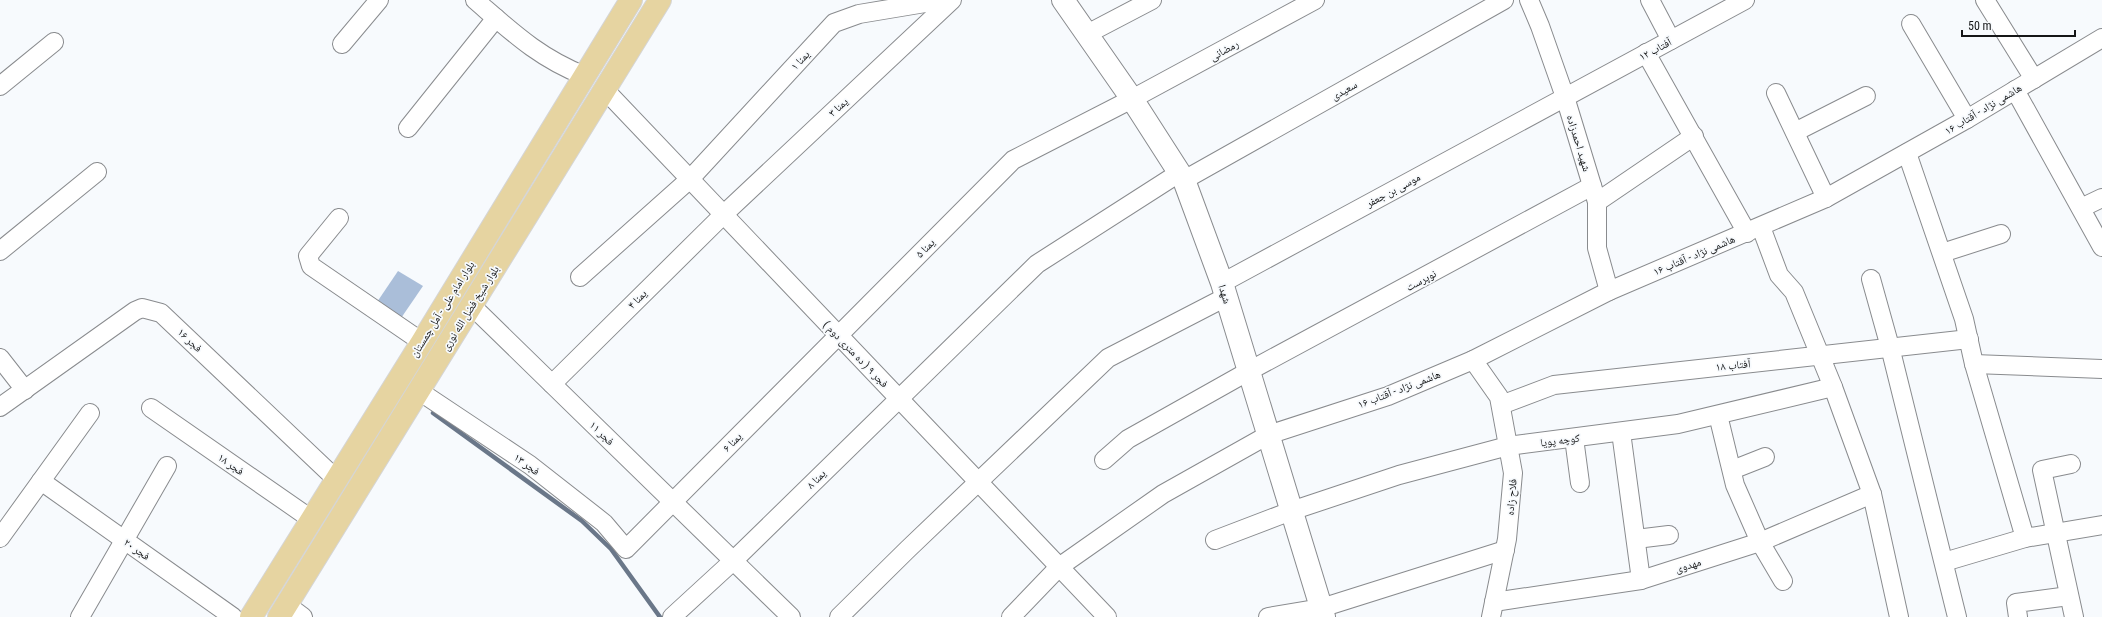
<svg xmlns="http://www.w3.org/2000/svg" width="2102" height="617" font-family="'Roboto Condensed','Noto Naskh Arabic',sans-serif">
<style>
.lines{fill:none;stroke-linecap:round;stroke-linejoin:round}
.stream{stroke:#6a7789;stroke-width:4.5}
.building{fill:#aabed9}
.street-casing{stroke:#898b8e;stroke-width:20}
.secondary-casing{stroke:#898b8e;stroke-width:24}
.primary-casing{stroke:#d5d5d5;stroke-width:24}
.street{stroke:#fff;stroke-width:18}
.secondary{stroke:#fff;stroke-width:22}
.primary{stroke:#e6d4a1;stroke-width:22}
.labels{text-anchor:middle;stroke-width:3.5;stroke-linejoin:round;paint-order:stroke}
.street-label{font-size:11px;fill:#151617;stroke:#f7fafd}
</style>
<rect width="100%" height="100%" fill="#f7fafd"/>
<g class="lines">
<path class="stream" d="M433,413L582,521L611,549L660,617"/>
</g>
<path class="building" d="M398,271L423,286L397,324L373,308Z"/>
<g class="lines">
<defs>
<g id="street">
<path d="M475,0C512,32 539,58 585,76"/>
<path d="M1529,0L1540,26L1565,97L1597,202V248L1609,291"/>
<path d="M1650,0L1671,40"/>
<path d="M1985,0L2034,79"/>
<path d="M1911,24L1967,119"/>
<path d="M1087,34L1152,0"/>
<path d="M342,44L379,0"/>
<path d="M1646,53L1747,233"/>
<path d="M0,86L54,42"/>
<path d="M605,90L1107,617"/>
<path d="M2015,90L2102,247"/>
<path d="M1776,93L1826,198"/>
<path d="M408,128L496,18"/>
<path d="M1795,132L1866,96"/>
<path d="M1907,153L1964,319L1974,364L2025,538"/>
<path d="M1184,180L1504,0"/>
<path d="M1597,202L1694,136"/>
<path d="M2081,208L2102,198"/>
<path d="M339,218L308,256L311,266L422,342"/>
<path d="M1761,227L1779,275L1794,292L1833,387L1872,494L1899,617"/>
<path d="M0,251L97,172"/>
<path d="M1942,253L2001,234"/>
<path d="M580,277L690,179L834,23L859,14L943,0"/>
<path d="M1871,279L1890,347L1957,617"/>
<path d="M1222,283L1745,0"/>
<path d="M472,306L791,617"/>
<path d="M0,358L25,390"/>
<path d="M1473,360L1499,397L1513,473L1507,539L1491,617"/>
<path d="M1974,364L2102,369"/>
<path d="M552,384L723,215L952,0"/>
<path d="M419,391L530,465L604,523L626,549L1013,160L1132,99L1315,0"/>
<path d="M1501,405L1554,385L1969,339"/>
<path d="M0,407L135,311L142,308L161,313L336,479"/>
<path d="M151,408L311,519"/>
<path d="M1718,415L1735,485L1760,542L1783,581"/>
<path d="M1621,432L1641,580"/>
<path d="M1574,438L1580,483"/>
<path d="M1104,460L1128,439L1249,371L1592,186"/>
<path d="M2071,464L2042,470L2074,617"/>
<path d="M1732,470L1765,457"/>
<path d="M41,481L233,617"/>
<path d="M0,538L90,413"/>
<path d="M1636,539L1669,535"/>
<path d="M1215,540L1291,511L1399,475L1508,446L1678,424L1833,387"/>
<path d="M1944,562L2025,538L2102,525"/>
<path d="M1494,602L1641,580L1760,542L1872,494"/>
<path d="M287,605L303,617"/>
<path d="M80,617L167,466"/>
<path d="M672,617L733,561L1037,264L1179,173"/>
<path d="M839,617L908,549L1108,358L1226,297"/>
<path d="M1011,617L1059,567L1163,494L1268,435L1388,396L1473,360L1609,291L1826,198L1967,119L2102,38"/>
<path d="M1268,617L1321,608L1505,550"/>
<path d="M2018,617L2016,603L2069,596"/>
</g>
<path id="secondary" d="M1063,0L1132,99L1184,180L1222,283L1324,617"/>
<g id="primary">
<path d="M251,617L422,342L631,0"/>
<path d="M279,617L660,0"/>
</g>
</defs>
<use href="#street" class="street-casing"/>
<use href="#secondary" class="secondary-casing"/>
<use href="#primary" class="primary-casing"/>
<use href="#street" class="street"/>
<use href="#secondary" class="secondary"/>
<use href="#primary" class="primary"/>
</g>
<g class="labels">
<g class="street-label">
<text transform="translate(1655 49) rotate(-28)" y="4">آفتاب ۱۲</text>
<text transform="translate(1224 50) rotate(-29)" y="4">رمضانی</text>
<text transform="translate(800 60) rotate(-47)" y="4">یمنا ۱</text>
<text transform="translate(1344 90) rotate(-29)" y="4">سعیدی</text>
<text transform="translate(838 107) rotate(-43)" y="4">یمنا ۳</text>
<text transform="translate(1983 109) rotate(-31)" y="4">هاشمی نژاد - آقتاب ۱۶</text>
<text transform="translate(1579 143) rotate(73)" y="4">شهید احمدزاده</text>
<text transform="translate(1393 190) rotate(-28)" y="4">موسی بن جعفر</text>
<text transform="translate(925 248) rotate(-45)" y="4">یمنا ۵</text>
<text transform="translate(1694 255) rotate(-23)" y="4">هاشمی نژاد - آقتاب ۱۶</text>
<text transform="translate(1421 280) rotate(-28)" y="4">نوپرست</text>
<text transform="translate(1225 294) rotate(73)" y="4">شهدا</text>
<text transform="translate(637 299) rotate(-45)" y="4">یمنا ۴</text>
<text transform="translate(470 308) rotate(-58)" y="4">بلوار شیخ فضل الله نوری</text>
<text transform="translate(442 309) rotate(-58)" y="4">بلوار امام علی - آمل چمستان</text>
<text transform="translate(190 340) rotate(43)" y="4">فجر ۱۶</text>
<text transform="translate(856 354) rotate(46)" y="4">فجر ۹ ( ده متری دوم )</text>
<text transform="translate(1733 365) rotate(-6)" y="4">آفتاب ۱۸</text>
<text transform="translate(1399 389) rotate(-21)" y="4">هاشمی نژاد - آقتاب ۱۶</text>
<text transform="translate(602 433) rotate(44)" y="4">فجر ۱۱</text>
<text transform="translate(1560 440) rotate(-7)" y="4">کوچه پویا</text>
<text transform="translate(732 442) rotate(-45)" y="4">یمنا ۶</text>
<text transform="translate(231 464) rotate(35)" y="4">فجر ۱۸</text>
<text transform="translate(527 464) rotate(36)" y="4">فجر ۱۳</text>
<text transform="translate(816 479) rotate(-45)" y="4">یمنا ۸</text>
<text transform="translate(1511 497) rotate(-85)" y="4">فلاح زاده</text>
<text transform="translate(137 549) rotate(35)" y="4">فجر ۲۰</text>
<text transform="translate(1688 565) rotate(-17)" y="4">مهدوی</text>
</g>
</g>
<path d="M1962 30v6h113v-6" fill="none" stroke="#151617" stroke-width="2"/>
<text x="1968" y="30" font-size="12" fill="#151617" stroke="#f7fafd" stroke-width="3" paint-order="stroke">50 m</text>
</svg>
